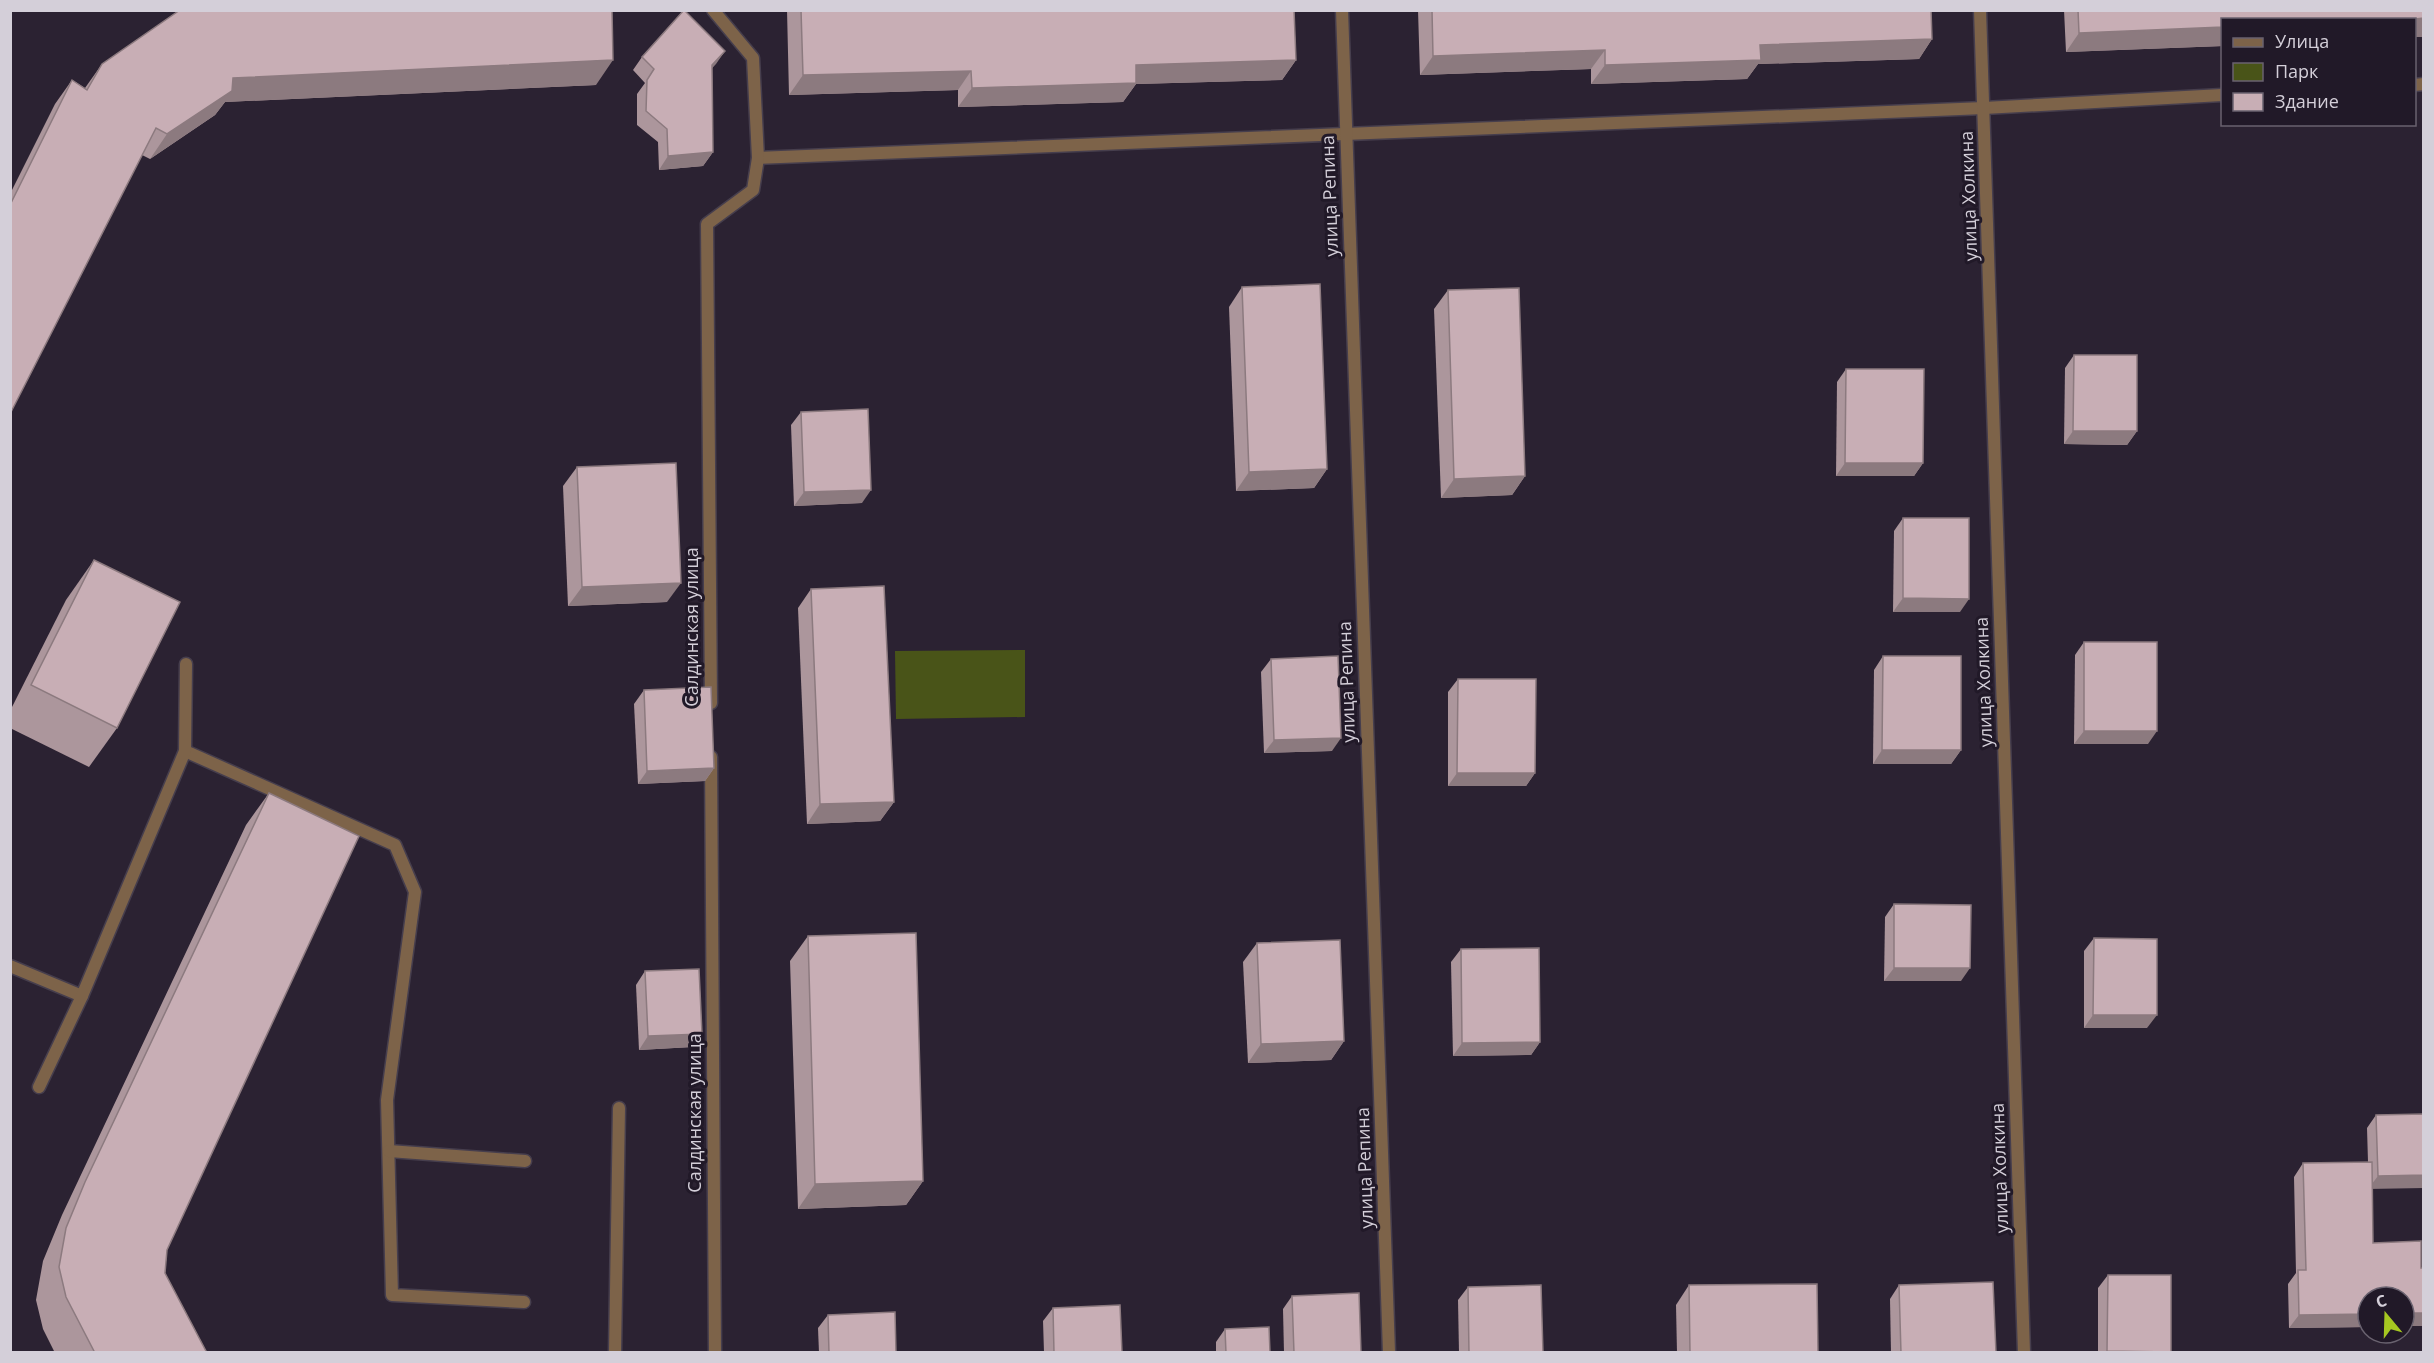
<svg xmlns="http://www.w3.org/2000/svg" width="2434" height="1363" font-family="'Open Sans',sans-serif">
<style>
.green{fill:#495418}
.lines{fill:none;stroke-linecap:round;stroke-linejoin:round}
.lane-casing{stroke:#463e4d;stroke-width:15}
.street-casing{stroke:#463e4d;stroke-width:15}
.lane{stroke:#7d6349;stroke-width:12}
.street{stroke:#7d6349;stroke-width:12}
.wall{fill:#ac969c}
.shaded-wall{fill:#8c7a7f}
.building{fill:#c8aeb5;stroke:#8c7a7f;stroke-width:1.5}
.labels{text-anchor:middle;stroke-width:6;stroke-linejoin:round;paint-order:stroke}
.street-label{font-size:18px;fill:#d4cfd9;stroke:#211928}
</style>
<rect width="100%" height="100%" fill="#2b2232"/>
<path class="green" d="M1025,650V717L896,719L895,651Z"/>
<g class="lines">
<defs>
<g id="lane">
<path d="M2414,85L2424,84"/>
<path d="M758,158L1984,108L2222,95"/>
<path d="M185,751L395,845L415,892L387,1100L392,1295L524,1302"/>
<path d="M10,966L82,996"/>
<path d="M39,1087L82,996L185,751L186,664"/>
<path d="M389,1151L525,1161"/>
<path d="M615,1352L619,1108"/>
</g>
<g id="street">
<path d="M1342,10L1389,1352"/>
<path d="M1980,10L2024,1352"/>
<path d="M711,703L707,224L753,190L758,158L753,58L713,10"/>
<path d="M711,757L715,1352"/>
</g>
</defs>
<use href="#lane" class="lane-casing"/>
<use href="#street" class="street-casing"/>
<use href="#lane" class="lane"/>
<use href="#street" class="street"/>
</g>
<g class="wall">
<path d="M787,10H1294L1296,60L1282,80L1136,84L1123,102L958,107V90L789,95Z"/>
<path d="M1418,10H1931L1932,39L1919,59L1758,64L1747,79L1591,84V69L1420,75Z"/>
<path d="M2064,10H2424V37H2415V20H2223V46L2066,52Z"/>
<path d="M725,51L712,68L713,152L703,166L659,170L658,142L637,125V94L645,83L633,70L642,57Z"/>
<path d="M102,64L596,85L225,102L215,115L150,159L142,155L10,414V194L55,104L72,80L85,88Z"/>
<path d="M1242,287L1327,469L1314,488L1236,491L1229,307Z"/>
<path d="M1448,290L1525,476L1512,495L1441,498L1434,309Z"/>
<path d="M2074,355L2137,431L2127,445L2064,444L2065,368Z"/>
<path d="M1846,369L1923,463L1914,476H1836L1837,382Z"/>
<path d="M801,412L862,503L794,506L791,425Z"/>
<path d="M577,467L667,602L568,606L563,486Z"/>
<path d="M1903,518L1960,612H1893L1894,531Z"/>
<path d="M94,560L117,728L89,767L10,728V711L66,600Z"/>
<path d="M811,589L894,802L880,821L807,824L798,608Z"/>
<path d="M2084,642L2148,744H2074L2075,655Z"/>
<path d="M1883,656L1961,750L1951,764H1873L1874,670Z"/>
<path d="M1271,659L1332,751L1264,753L1261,672Z"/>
<path d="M1458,679L1535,773L1526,786H1448V692Z"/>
<path d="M644,690L714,768L705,781L638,784L634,704Z"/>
<path d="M269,793L167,1250L165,1273L207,1353H55L43,1329L36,1300L43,1261L62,1215L246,825Z"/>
<path d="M1894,904L1961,981H1884L1885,917Z"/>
<path d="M808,936L923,1181L906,1205L798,1209L790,961Z"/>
<path d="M2094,938L2147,1028H2084V951Z"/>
<path d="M1257,943L1344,1041L1331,1060L1248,1063L1243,962Z"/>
<path d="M1461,949L1540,1042L1531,1055L1453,1056L1451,962Z"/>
<path d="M645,971L702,1034L692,1047L639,1050L636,985Z"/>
<path d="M2424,1114L2372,1189L2373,1243L2424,1326H2404V1297H2368V1327L2289,1328L2288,1284L2296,1273L2294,1177L2303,1163L2368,1162L2367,1128L2376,1115Z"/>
<path d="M2108,1275L2170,1353H2098V1288Z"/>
<path d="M1689,1285L1818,1353H1677L1676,1305Z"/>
<path d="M1899,1285L1996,1353H1891L1890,1299Z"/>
<path d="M1468,1287L1543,1353H1459L1458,1300Z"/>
<path d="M1292,1296L1361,1353H1284L1283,1309Z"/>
<path d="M1053,1308L1122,1353H1044L1043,1321Z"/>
<path d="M828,1315L896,1353H819L818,1328Z"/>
<path d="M1225,1329L1270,1353H1216V1342Z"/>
</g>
<g class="shaded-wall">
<path d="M2424,18V37H2415V20H2404Z"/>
<path d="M2223,27V46L2066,52L2079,33Z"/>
<path d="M1932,39L1919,59L1758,64L1747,79L1591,84L1605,65L1760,45Z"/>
<path d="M1605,50L1591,69L1420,75L1433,56Z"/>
<path d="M725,51L716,64L703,78L712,65Z"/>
<path d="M613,60L596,85L225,102L215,115L150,159L167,134L233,78Z"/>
<path d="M1296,60L1282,80L1136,84L1123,102L958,107L972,88L1136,65Z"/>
<path d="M971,71L958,90L789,95L803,75Z"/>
<path d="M713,152L703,166L659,170L668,156Z"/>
<path d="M2073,431H2137L2127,445L2064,444Z"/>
<path d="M1845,463H1923L1914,476H1836Z"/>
<path d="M1327,469L1314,488L1236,491L1249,472Z"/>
<path d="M1525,476L1512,495L1441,498L1454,479Z"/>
<path d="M871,490L862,503L794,506L804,492Z"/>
<path d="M681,583L667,602L568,606L582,587Z"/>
<path d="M1903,598L1969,599L1960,612H1893Z"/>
<path d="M2084,731H2157L2148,744H2074Z"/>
<path d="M1341,738L1332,751L1264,753L1274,740Z"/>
<path d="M1882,750H1961L1951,764H1873Z"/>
<path d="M714,768L705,781L638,784L647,771Z"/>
<path d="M1457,773H1535L1526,786H1448Z"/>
<path d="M894,802L880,821L807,824L820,804Z"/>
<path d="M1894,968H1970L1961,981H1884Z"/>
<path d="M2093,1015H2157L2147,1028H2084Z"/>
<path d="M702,1034L692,1047L639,1050L648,1036Z"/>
<path d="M1344,1041L1331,1060L1248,1063L1261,1044Z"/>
<path d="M1540,1042L1531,1055L1453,1056L1462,1043Z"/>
<path d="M2424,1175V1188L2368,1189L2378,1176Z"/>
<path d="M923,1181L906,1205L798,1209L815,1184Z"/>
<rect x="2404" y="1313" width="20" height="13"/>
<path d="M2368,1314V1327L2289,1328L2299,1315Z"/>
<path d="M2107,1351L2171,1352L2170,1353H2106Z"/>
</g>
<g class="building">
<path d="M180,10H612L613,60L233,78L232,91L167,134L156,128L10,414V205L72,80L87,90L102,64Z"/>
<path d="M684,10L725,51L712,65L713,152L668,156L667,129L646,111L647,80L654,69L642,57Z"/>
<path d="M801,10H1294L1296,60L1136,65V83L972,88L971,71L803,75Z"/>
<path d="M1432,10H1931L1932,39L1760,45L1761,60L1605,65V50L1433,56Z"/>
<path d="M2078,10H2424V18L2404,20H2223V27L2079,33Z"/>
<path d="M1320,284L1327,469L1249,472L1242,287Z"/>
<path d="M1519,288L1525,476L1454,479L1448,290Z"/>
<path d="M2074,355H2137V431H2073Z"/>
<path d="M1846,369H1924L1923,463H1845Z"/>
<path d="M868,409L871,490L804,492L801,412Z"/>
<path d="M676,463L681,583L582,587L577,467Z"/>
<path d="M1903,518H1969V599L1903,598Z"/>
<path d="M94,560L180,602L117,728L31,685Z"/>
<path d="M884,586L894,802L820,804L811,589Z"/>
<rect x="2084" y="642" width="73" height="89"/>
<path d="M1338,656L1341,738L1274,740L1271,659Z"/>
<path d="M1883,656H1961V750H1882Z"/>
<path d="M1458,679H1536L1535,773H1457Z"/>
<path d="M711,687L714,768L647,771L644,690Z"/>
<path d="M269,793L359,836L167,1250L165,1273L207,1353H95L66,1297L59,1267L66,1228L85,1182Z"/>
<path d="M1894,904L1971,905L1970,968H1894Z"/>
<path d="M916,933L923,1181L815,1184L808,936Z"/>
<path d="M2094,938L2157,939V1015H2093Z"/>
<path d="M1340,940L1344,1041L1261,1044L1257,943Z"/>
<path d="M1539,948L1540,1042L1462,1043L1461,949Z"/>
<path d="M699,969L702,1034L648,1036L645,971Z"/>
<path d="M2424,1114V1175L2378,1176L2376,1115Z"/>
<path d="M2372,1162L2373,1243L2421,1241V1268H2424V1313H2404V1297H2368V1314L2299,1315L2298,1270H2306L2303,1163Z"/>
<path d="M2108,1275H2171V1352L2107,1351Z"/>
<path d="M1993,1282L1996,1353H1901L1899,1285Z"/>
<path d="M1817,1284L1818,1353H1690L1689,1285Z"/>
<path d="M1541,1285L1543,1353H1469L1468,1287Z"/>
<path d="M1359,1293L1361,1353H1294L1292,1296Z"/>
<path d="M1120,1305L1122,1353H1054L1053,1308Z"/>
<path d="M895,1312L896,1353H829L828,1315Z"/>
<path d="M1269,1327L1270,1353H1226L1225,1329Z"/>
</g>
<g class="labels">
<g class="street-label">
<text transform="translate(1330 196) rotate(-92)" y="6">улица Репина</text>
<text transform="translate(1969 196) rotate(-92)" y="6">улица Холкина</text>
<text transform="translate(692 627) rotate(-90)" y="6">Салдинская улица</text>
<text transform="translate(1347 682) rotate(-92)" y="6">улица Репина</text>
<text transform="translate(1984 682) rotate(-92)" y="6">улица Холкина</text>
<text transform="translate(695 1113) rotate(-90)" y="6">Салдинская улица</text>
<text transform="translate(1365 1168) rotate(-92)" y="6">улица Репина</text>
<text transform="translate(2000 1168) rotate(-92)" y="6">улица Холкина</text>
</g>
</g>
<rect width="2434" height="1363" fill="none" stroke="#d4cfd9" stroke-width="24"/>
<rect x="2221" y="18" width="195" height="108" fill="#211928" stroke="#69626f" stroke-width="1.5"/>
<rect x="2233" y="38" width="30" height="9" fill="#7d6349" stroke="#69626f" stroke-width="1.5"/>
<text x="2275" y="48" font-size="18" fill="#d4cfd9">Улица</text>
<rect x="2233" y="63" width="30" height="18" fill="#495418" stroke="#69626f" stroke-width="1.5"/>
<text x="2275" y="78" font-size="18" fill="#d4cfd9">Парк</text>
<rect x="2233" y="93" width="30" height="18" fill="#c8aeb5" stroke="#69626f" stroke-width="1.5"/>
<text x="2275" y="108" font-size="18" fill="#d4cfd9">Здание</text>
<g transform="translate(2386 1315) rotate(341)"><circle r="28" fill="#211928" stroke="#69626f" stroke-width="1.5"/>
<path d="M0-4.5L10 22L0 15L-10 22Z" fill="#a6c821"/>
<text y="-9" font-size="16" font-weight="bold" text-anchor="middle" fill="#d4cfd9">С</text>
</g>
</svg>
